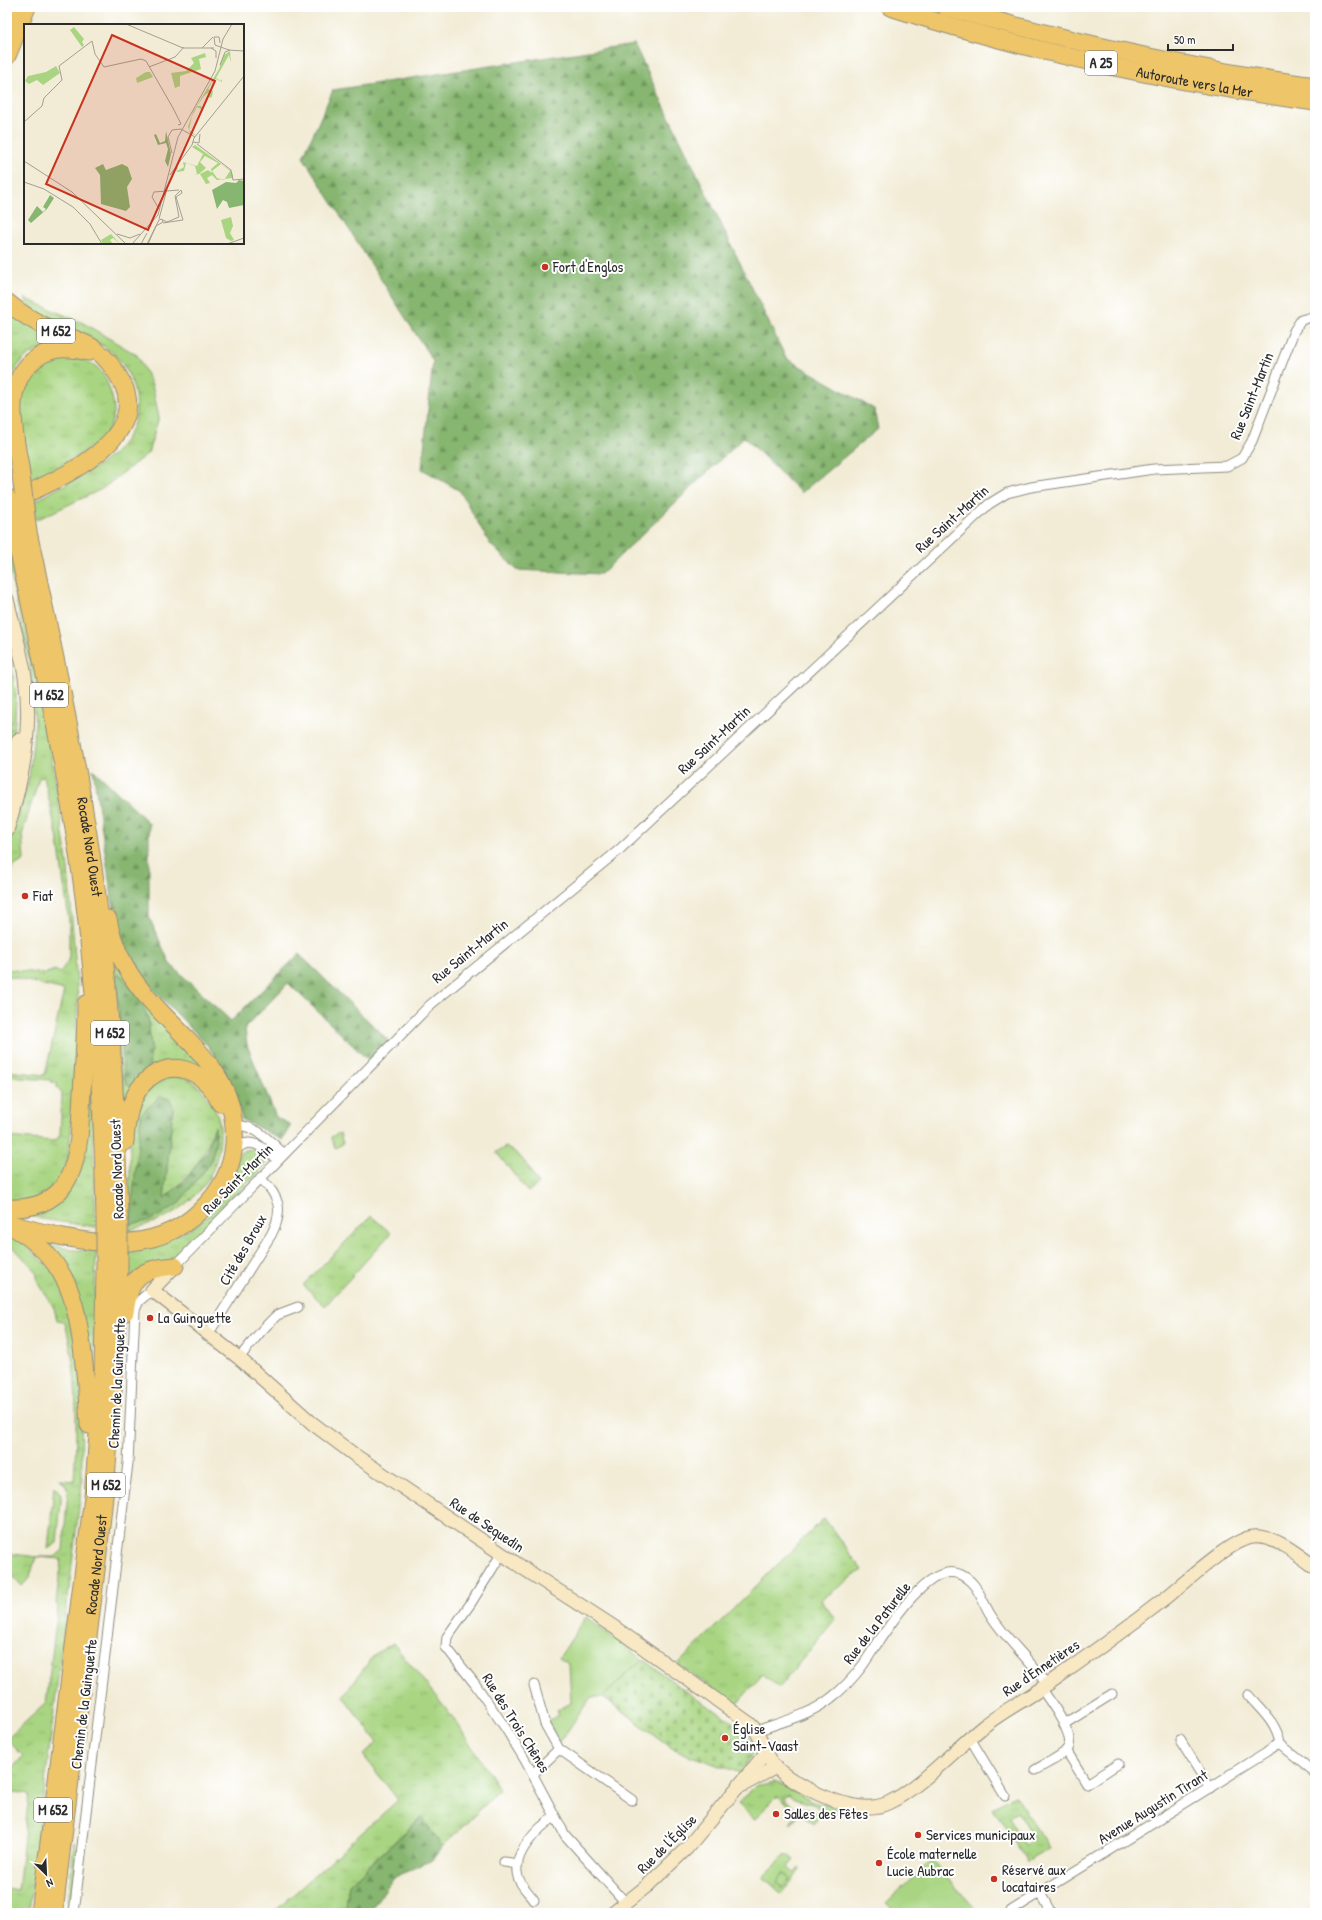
<svg xmlns="http://www.w3.org/2000/svg" width="1322" height="1920" font-family="'Patrick Hand',sans-serif">
<style>
.grass{fill:url(#grass-tufts);stroke:#6a8056;fill-rule:evenodd}
.forest{fill:url(#forest-firs);stroke:#58704e}
.cemetery{fill:url(#cemetery-stones);stroke:#6a8056}
.green{fill:#a9d582;stroke:#6a8056}
.lines{fill:none;stroke-linecap:round;stroke-linejoin:round}
.street-casing{stroke:#8e8c80;stroke-width:11}
.secondary-casing{stroke:#8e8c80;stroke-width:15}
.highway-casing{stroke:#8e8c80;stroke-width:19}
.street{stroke:#fff;stroke-width:9}
.secondary{stroke:#f8e8c3;stroke-width:13}
.highway{stroke:#eec569;stroke-width:17}
.highway-bridge-casing{stroke:#8e8c80;stroke-width:19;stroke-linecap:butt}
.highway-bridge{stroke:#eec569;stroke-width:17}
.poi-dot{fill:#c8321e;stroke:#fff;stroke-width:1.5}
.labels{text-anchor:middle;stroke-width:4;stroke-linejoin:round;paint-order:stroke}
.shield{fill:#fff;stroke:#6b6b6b;stroke-width:1}
.shield-label{font-size:14px;font-weight:bold;fill:#2b2b2b}
.street-label{font-size:15px;fill:#2b2b2b;stroke:#fff}
.poi-label{font-size:15px;fill:#2b2b2b;stroke:#fff;text-anchor:start}
.inset-road{fill:none;stroke:#a29f92;stroke-width:1}
.view{fill:#c8321e;fill-opacity:0.15;stroke:#c8321e;stroke-width:2}
.inset-edge{fill:none;stroke:#2b2b2b;stroke-width:2}
</style>
<defs>
<pattern id="grass-tufts" width="24" height="20" patternUnits="userSpaceOnUse"><rect width="24" height="20" fill="#a9d582"/><path d="M3 7l-1-3M5 7V3M7 7l1-3M15 17l-1-3M17 17v-4M19 17l1-3" fill="none" stroke="#92b770"/></pattern>
<pattern id="forest-firs" width="22" height="20" patternUnits="userSpaceOnUse"><rect width="22" height="20" fill="#86b670"/><path d="M5 1l3.5 6h-7zM16 11l3.5 6h-7z" fill="#6e945c"/></pattern>
<pattern id="cemetery-stones" width="16" height="16" patternUnits="userSpaceOnUse"><rect width="16" height="16" fill="#a9d582"/><path d="M2 7V4a2 2 0 0 1 4 0v3zM10 15v-3a2 2 0 0 1 4 0v3z" fill="#92b770"/></pattern>
</defs>
<rect width="100%" height="100%" fill="#fff"/>
<filter id="ink" filterUnits="userSpaceOnUse"><feTurbulence type="fractalNoise" baseFrequency=".025" numOctaves="2"/><feDisplacementMap in="SourceGraphic" scale="8" xChannelSelector="R" yChannelSelector="G"/><feConvolveMatrix kernelMatrix="1 2 1 2 8 2 1 2 1" color-interpolation-filters="sRGB"/></filter>
<filter id="wash" filterUnits="userSpaceOnUse"><feTurbulence type="fractalNoise" baseFrequency=".012" numOctaves="4" result="noise"/><feDisplacementMap in="SourceGraphic" scale="16" xChannelSelector="R" yChannelSelector="G"/><feGaussianBlur stdDeviation="0.9" result="paint"/><feColorMatrix in="noise" values="0 0 0 0 0 0 0 0 0 0 0 0 0 0 0 0 0 1.4 0 .05"/><feComposite in="paint" operator="in"/></filter>
<g filter="url(#wash)">
<rect width="100%" height="100%" fill="#f2ecd6"/>
<g class="grass">
<path d="M24,298L83,323L137,355L152,385L159,417L148,453L102,489L36,520L34,502C76,475 149,455 134,390C130,373 119,355 103,346C87,337 69,331 53,323C48,321 41,319 37,315C31,310 28,304 24,298Z"/>
<path d="M7,308L74,343C33,351 21,348 7,391Z"/>
<path d="M66,356C83,358 101,364 107,382C111,392 116,406 113,418C108,446 54,469 30,480C22,432 1,369 66,356Z"/>
<path d="M7,534L54,770L68,869L78,997L71,1132L68,1159L61,1179L54,1187L34,1200L7,1201V1137L53,1141L57,1139L60,1135L62,1094L57,1087V1083L51,1082V1080L7,1077V1071L45,1075L64,990L7,976V969L44,974L55,970L60,973L69,959V922L58,840L44,777L39,778L22,835L24,860L13,867L7,878V849L29,778L35,724L30,667L7,555Z"/>
<path d="M7,639L16,694L15,722L7,766V732L11,729L7,725L12,721L11,716L7,711Z"/>
<path d="M109,944L203,1061L222,1092L163,1066L124,1115ZM116,977L140,1000L148,1017L151,1049L127,1085L124,1077Z"/>
<path d="M90,1046L96,1227L41,1219L23,1213L67,1191Z"/>
<path d="M172,1076C178,1077 187,1077 192,1081C203,1088 217,1109 219,1121C223,1140 216,1170 204,1185C183,1211 160,1222 129,1230L130,1148L133,1117L150,1087ZM173,1108L164,1199C190,1176 203,1161 214,1128L216,1140L211,1162L177,1205L130,1224Z"/>
<path d="M340,1133L343,1144L335,1148L331,1137Z"/>
<path d="M506,1147C522,1153 530,1170 538,1184L528,1192L496,1152Z"/>
<path d="M253,1149L263,1154L265,1162L264,1166L173,1263L127,1287L129,1250C164,1240 197,1233 220,1202C228,1190 234,1167 240,1153L246,1150Z"/>
<path d="M371,1216L391,1233L325,1306L303,1285Z"/>
<path d="M7,1231L19,1238L54,1272L66,1293L81,1381L82,1483L29,1913H7V1888L18,1890L29,1794L7,1791V1771L12,1769L23,1756L7,1739L46,1703L58,1606L56,1604L61,1559L36,1557L30,1577L22,1586L7,1570V1553L36,1557H55L63,1550L68,1490L65,1484L60,1480L74,1481C77,1429 79,1374 65,1323L57,1320L54,1308L38,1282L36,1271L14,1248L7,1242Z"/>
<path d="M44,1242L72,1250L96,1251L93,1392L84,1318Z"/>
<path d="M54,1486L61,1494V1501L57,1543L48,1549Z"/>
<path d="M824,1518L862,1570L821,1600L835,1619L779,1688L763,1674L736,1705L678,1664Z"/>
<path d="M393,1643L454,1719L500,1790L442,1847L421,1817L349,1884L345,1913H273L398,1800L363,1755L377,1742L343,1696L375,1654Z"/>
<path d="M775,1782L820,1804L826,1803L836,1808V1812L834,1814L828,1815L813,1804L794,1799L788,1794L784,1798L792,1805L795,1811L778,1796L754,1819L738,1804L755,1786Z"/>
<path d="M1015,1795L1049,1848L1027,1862L993,1808ZM1018,1812L1034,1839L1025,1845L1009,1818Z"/>
<path d="M805,1808L811,1809L820,1816L813,1824L801,1813L791,1824L790,1823L802,1809Z"/>
<path d="M74,1841L77,1853L71,1913H67Z"/>
<path d="M787,1854L794,1860L788,1867L794,1873L799,1868L800,1870L782,1894L763,1877Z"/>
</g>
<g class="forest">
<path d="M634,44L786,358L874,409L878,429L801,493L744,437L601,574L517,570L490,544L460,491L422,469L433,361L303,157L333,90Z"/>
<path d="M93,769L149,823V917L170,964L231,1021L299,954L389,1041L369,1061L288,983L245,1028L247,1045L276,1117L291,1125L282,1140L242,1119L235,1095L223,1069L208,1046L146,982L127,952L115,920Z"/>
<path d="M118,974L122,976L140,1000L148,1017L151,1049L149,1069L134,1087L127,1085L124,1077L116,977Z"/>
<path d="M160,1097L170,1098L173,1108L164,1198L185,1181L207,1151L215,1126L216,1140L211,1162L177,1205L149,1221L130,1224L141,1114Z"/>
<path d="M422,1817L442,1847L432,1860L393,1878L369,1913H345L349,1884Z"/>
</g>
<path class="cemetery" d="M642,1659L701,1702L730,1719L758,1745L741,1773L676,1751L603,1697Z"/>
<g class="green">
<path d="M586,1617L642,1659L603,1697H591L560,1742L547,1721L559,1715L557,1710L571,1703L569,1664L559,1658Z"/>
<path d="M932,1860L979,1913H896L886,1903Z"/>
<path d="M783,1874L790,1879L783,1888L776,1883Z"/>
</g>
</g>
<g filter="url(#ink)">
<g class="lines">
<defs>
<g id="street">
<path d="M235,1126C254,1123 271,1142 284,1154"/>
<path d="M234,1153C247,1132 266,1149 278,1160"/>
<path d="M175,1266L430,1005L619,850L989,504L1007,493L1031,487L1154,469L1227,466L1242,458L1252,441L1294,331L1301,320L1315,316"/>
<path d="M206,1333L212,1328L271,1235C284,1211 280,1196 260,1178"/>
<path d="M239,1358L263,1329L277,1315L298,1307"/>
<path d="M502,1553L471,1603L447,1637L446,1647L475,1684L506,1729L525,1760L565,1835L626,1903"/>
<path d="M534,1685L545,1724L559,1749L632,1800"/>
<path d="M1248,1695C1261,1710 1277,1723 1280,1744L1315,1772"/>
<path d="M1064,1724L1112,1694"/>
<path d="M756,1731C782,1722 810,1715 831,1698C843,1689 854,1677 863,1665C879,1642 926,1560 959,1574C977,1581 981,1599 990,1614C1006,1640 1030,1659 1047,1685"/>
<path d="M970,1738L1005,1796"/>
<path d="M1180,1740L1210,1788"/>
<path d="M1066,1750L1087,1784L1118,1764"/>
<path d="M1035,1770C1045,1764 1059,1758 1067,1750C1078,1737 1049,1700 1041,1688"/>
<path d="M533,1774L559,1749"/>
<path d="M504,1862L518,1864"/>
<path d="M1040,1893L1051,1913"/>
<path d="M534,1900C529,1893 521,1886 518,1877C511,1855 538,1827 555,1817"/>
<path d="M1011,1911L1280,1744"/>
<path d="M74,1913L128,1463L135,1310L139,1301L152,1290"/>
</g>
<g id="secondary">
<path d="M7,599C13,625 21,651 25,677C33,730 22,781 7,831"/>
<path d="M7,791L18,740"/>
<path d="M175,1266L152,1290L239,1358L312,1423L356,1456L523,1568L614,1627L749,1723C761,1733 762,1747 769,1759C782,1779 828,1801 851,1805C863,1808 877,1808 888,1803C920,1788 955,1749 984,1726C1003,1711 1025,1700 1045,1686C1087,1657 1127,1628 1167,1597C1186,1582 1230,1540 1253,1537C1275,1535 1298,1555 1315,1567"/>
<path d="M741,1786L776,1767"/>
<path d="M613,1913L647,1886L687,1848L766,1753"/>
</g>
<g id="highway">
<path id="s1" d="M890,7C1028,52 1172,82 1315,102"/>
<path d="M946,7C1067,41 1190,69 1315,86"/>
<path d="M7,17L11,7"/>
<path d="M7,56L27,7"/>
<path d="M7,302C20,313 35,322 50,329C65,336 81,340 95,349C107,358 116,371 123,384C150,443 50,483 11,501"/>
<path d="M20,467C14,431 1,381 38,357C54,346 71,348 89,352"/>
<path d="M14,529C40,651 68,773 84,897C97,1003 103,1110 105,1218"/>
<path id="s2" d="M28,532C56,660 84,789 100,919C112,1018 116,1118 119,1218"/>
<path d="M125,1142C126,1123 129,1100 142,1085C169,1054 206,1070 220,1103"/>
<path d="M7,1208C81,1212 79,1146 82,1092C84,1063 86,1033 86,1004"/>
<path d="M7,1223C71,1240 148,1263 201,1210C220,1192 232,1170 234,1144C239,1075 188,1044 149,999C129,977 113,948 108,919"/>
<path d="M16,1229C67,1260 77,1300 83,1355C86,1378 88,1401 89,1425"/>
<path d="M125,1312C130,1276 140,1269 175,1266"/>
<path d="M40,1913L93,1497L103,1371L105,1270"/>
<path id="s3" d="M54,1913C78,1698 114,1485 119,1269"/>
</g>
</defs>
<use href="#street" class="street-casing"/>
<use href="#secondary" class="secondary-casing"/>
<use href="#highway" class="highway-casing"/>
<use href="#street" class="street"/>
<use href="#secondary" class="secondary"/>
<use href="#highway" class="highway"/>
<defs>
<g id="highway-bridge">
<path d="M20,467L28,532"/>
<path d="M7,498L14,529"/>
<path d="M119,1269V1218"/>
<path d="M105,1270V1218"/>
</g>
</defs>
<use href="#highway-bridge" class="highway-bridge-casing"/>
<use href="#highway-bridge" class="highway-bridge"/>
</g>
</g>
<g class="poi-dot">
<circle cx="545" cy="267" r="4"/>
<circle cx="25" cy="896" r="4"/>
<circle cx="150" cy="1318" r="4"/>
<circle cx="725" cy="1738" r="4"/>
<circle cx="776" cy="1814" r="4"/>
<circle cx="918" cy="1835" r="4"/>
<circle cx="879" cy="1863" r="4"/>
<circle cx="994" cy="1879" r="4"/>
</g>
<g class="labels">
<g class="shield">
<rect x="1085" y="51" width="32" height="24" rx="3"/>
<rect x="37" y="319" width="38" height="24" rx="3"/>
<rect x="30" y="683" width="38" height="24" rx="3"/>
<rect x="91" y="1021" width="38" height="24" rx="3"/>
<rect x="87" y="1473" width="38" height="24" rx="3"/>
<rect x="34" y="1798" width="38" height="24" rx="3"/>
</g>
<g class="shield-label">
<text x="1101" y="68">A 25</text>
<text x="56" y="336">M 652</text>
<text x="49" y="700">M 652</text>
<text x="110" y="1038">M 652</text>
<text x="106" y="1490">M 652</text>
<text x="53" y="1815">M 652</text>
</g>
<g class="street-label">
<text dy="5" stroke="none"><textPath href="#s1" startOffset="314">Autoroute vers la Mer</textPath></text>
<text transform="translate(1252 396) rotate(-68)" y="5">Rue Saint-Martin</text>
<text transform="translate(952 519) rotate(-42)" y="5">Rue Saint-Martin</text>
<text transform="translate(714 740) rotate(-43)" y="5">Rue Saint-Martin</text>
<text dy="5" stroke="none"><textPath href="#s2" startOffset="321">Rocade Nord Ouest</textPath></text>
<text transform="translate(470 951) rotate(-39)" y="5">Rue Saint-Martin</text>
<text transform="translate(117 1169) rotate(-92)" y="5">Rocade Nord Ouest</text>
<text transform="translate(238 1179) rotate(-45)" y="5">Rue Saint-Martin</text>
<text transform="translate(243 1250) rotate(-60)" y="5">Cité des Broux</text>
<text transform="translate(117 1383) rotate(-87)" y="5">Chemin de la Guinguette</text>
<text transform="translate(487 1525) rotate(34)" y="5">Rue de Sequedin</text>
<text dy="5" stroke="none"><textPath href="#s3" startOffset="351">Rocade Nord Ouest</textPath></text>
<text transform="translate(877 1623) rotate(-52)" y="5">Rue de la Paturelle</text>
<text transform="translate(1041 1668) rotate(-34)" y="5">Rue d'Ennetières</text>
<text transform="translate(84 1704) rotate(-83)" y="5">Chemin de la Guinguette</text>
<text transform="translate(516 1723) rotate(58)" y="5">Rue des Trois Chênes</text>
<text transform="translate(1153 1807) rotate(-32)" y="5">Avenue Augustin Tirant</text>
<text transform="translate(667 1844) rotate(-45)" y="5">Rue de l'Église</text>
</g>
<g class="poi-label">
<text x="553" y="272">Fort d'Englos</text>
<text x="33" y="901">Fiat</text>
<text x="158" y="1323">La Guinguette</text>
<text x="733" y="1734">Église<tspan x="733" dy="17">Saint-Vaast</tspan></text>
<text x="784" y="1819">Salles des Fêtes</text>
<text x="926" y="1840">Services municipaux</text>
<text x="887" y="1859">École maternelle<tspan x="887" dy="17">Lucie Aubrac</tspan></text>
<text x="1002" y="1875">Réservé aux<tspan x="1002" dy="17">locataires</tspan></text>
</g>
</g>
<g transform="translate(24 24)">
<rect width="220" height="220" fill="#f2ecd6"/>
<path d="M50,3L60,15L58,18L60,21L58,23L46,6ZM206,27L207,39L205,31L192,54L197,57L198,55V58L192,55L188,58L184,65L189,67L188,73L185,74V68L180,72L173,82H177L179,86L173,83L168,92L165,106L173,112L166,109L164,103L169,88L195,45L200,31ZM181,29L182,33L175,35L177,45L156,52V62L151,64L147,49L162,47L170,39L167,34ZM32,42L36,49L19,61L13,56L5,60L1,57L4,52L22,48ZM122,48H126L129,53L113,59L112,54ZM171,121L207,147L209,151L208,154L193,156L188,151L183,154L186,159L182,160L176,150L184,146L188,149L187,145L194,139L181,132L176,138L182,144L175,150L170,151L173,150L171,142L162,139L160,147L153,148L152,145L154,142L153,147L160,143L159,138L173,142L179,130L168,123ZM197,140L206,147L200,156L193,154L188,147ZM207,193L209,202L206,209L210,216L207,217L202,214L197,196ZM87,210L96,220L89,214L86,216L89,220H79L77,216Z" fill="#a9d582" fill-rule="evenodd"/>
<path d="M142,107L147,130L144,143L141,137L144,125L142,119L134,121L130,111L132,110L136,119L141,117ZM79,140L82,146L98,140L104,143L108,155L103,163L106,183L102,187L77,180L76,151L71,144ZM215,156L220,157V181L205,184L203,178L199,176L193,185L188,166L202,158L212,159ZM26,171L30,174L23,185L7,199L4,196L13,182L19,188L22,185L19,183Z" fill="#86b670"/>
<path class="inset-road" d="M102,0L159,24H190M196,19L195,13H190L191,21L205,26M178,24L189,13M187,24L192,27V34M204,26L220,27M196,41L201,28L206,26M125,43L151,33L160,23M0,98L18,82L20,74L38,56L35,42L68,17L71,30L80,43L117,35L122,37L149,84L157,100L154,101M169,118L175,119L176,110M173,120L207,146L209,156L220,155M148,129L144,113L148,106L157,105L171,113M0,137L48,168L102,220M146,151L168,121L170,114L220,52M0,158L20,165L49,183L66,200L78,220M135,185L128,173L130,168L155,166M135,195L143,165M139,196L143,198L155,193L151,172L157,166L158,169L152,173L159,196L139,199M93,210L106,214L116,210M108,220L134,191L154,113L191,47L199,15L208,0M117,220L123,209M123,220L135,196L138,195L139,198L132,202L124,220M203,220L220,214"/>
<path class="view" d="M88,11L191,57L124,206L22,160Z"/>
<rect width="220" height="220" class="inset-edge"/>
</g>
<rect width="1322" height="1920" fill="none" stroke="#fff" stroke-width="24"/>
<g transform="translate(46 1874) rotate(156)" stroke="#ffffff" stroke-width="3" paint-order="stroke">
<path d="M0-3L7 15L0 10L-7 15Z" fill="#2b2b2b"/>
<text y="-6" font-size="11" font-weight="bold" text-anchor="middle" fill="#2b2b2b">N</text>
</g>
<path d="M1168 44v6h65v-6" fill="none" stroke="#2b2b2b" stroke-width="2"/>
<text x="1174" y="44" font-size="12" fill="#2b2b2b" stroke="#ffffff" stroke-width="3" paint-order="stroke">50 m</text>
</svg>
